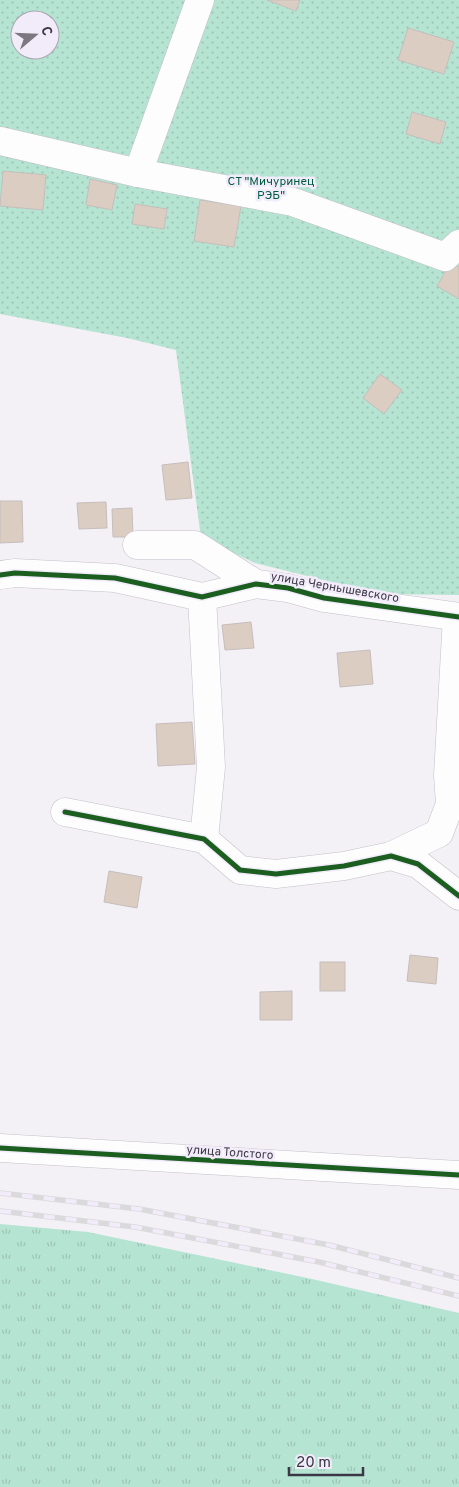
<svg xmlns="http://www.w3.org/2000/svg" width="459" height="1487" font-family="Overpass,sans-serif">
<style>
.grass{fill:url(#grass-tufts)}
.garden{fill:url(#garden-dots);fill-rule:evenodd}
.building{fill:#dccdc3;stroke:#c5bebc}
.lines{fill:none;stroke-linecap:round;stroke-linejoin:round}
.minor-casing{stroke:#c4c0c9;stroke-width:29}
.minor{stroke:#fdfdfe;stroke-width:28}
.rail-casing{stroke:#dad9dc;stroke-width:5.5}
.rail{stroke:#f2ecfa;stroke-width:4;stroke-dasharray:11;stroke-linecap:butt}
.cycleway-casing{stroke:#f2ecfa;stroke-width:8}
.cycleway{stroke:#1b5e20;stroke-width:5}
.labels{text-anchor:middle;stroke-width:5;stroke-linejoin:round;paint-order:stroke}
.park-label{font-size:12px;fill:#005d40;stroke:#f2ecfa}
.street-label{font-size:12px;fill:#3c3744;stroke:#f2ecfa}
</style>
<defs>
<pattern id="grass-tufts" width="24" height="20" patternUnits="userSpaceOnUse" patternTransform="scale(1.25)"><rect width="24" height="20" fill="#b6e4d2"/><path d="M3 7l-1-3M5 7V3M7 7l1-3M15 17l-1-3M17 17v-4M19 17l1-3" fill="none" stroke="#9dc4b6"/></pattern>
<pattern id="garden-dots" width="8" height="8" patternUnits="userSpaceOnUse" patternTransform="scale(1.25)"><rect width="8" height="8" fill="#b6e4d2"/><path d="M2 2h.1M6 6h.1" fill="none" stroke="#9dc4b6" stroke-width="1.8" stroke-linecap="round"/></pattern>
</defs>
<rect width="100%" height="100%" fill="#f3f0f6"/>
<path class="grass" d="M0,1224L88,1232L312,1279L459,1313V1487H0Z"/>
<path class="garden" d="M0,0H459V595L379,594L255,563L201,538L176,350L127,338L0,314ZM20,20H50V50H20Z"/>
<g class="building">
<path d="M267,0H300L296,11Z"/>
<path d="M408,28L454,42L444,74L398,60Z"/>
<path d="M412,112L446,122L440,144L406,134Z"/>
<path d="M3,171L46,175L43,210L0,206Z"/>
<path d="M90,179L117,185L112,210L86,205Z"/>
<path d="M200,200L241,206L234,247L194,241Z"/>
<path d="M135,204L167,209L164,229L132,224Z"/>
<path d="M451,262L459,267V299L437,286Z"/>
<path d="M380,374L402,390L384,414L363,398Z"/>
<path d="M188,462L192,498L166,500L162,465Z"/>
<path d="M0,501H22L23,542L0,543Z"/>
<path d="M106,502L107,528L79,529L77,503Z"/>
<path d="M132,508L133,537H113L112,509Z"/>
<path d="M251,622L254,648L225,650L222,625Z"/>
<path d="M370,650L373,684L340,687L337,653Z"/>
<path d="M192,722L195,764L158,766L156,724Z"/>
<path d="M109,871L142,877L137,908L104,902Z"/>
<path d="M410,955L438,958L436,984L407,981Z"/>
<rect x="320" y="962" width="25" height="29"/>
<path d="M292,991V1020H260V992Z"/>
</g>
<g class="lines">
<defs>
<g id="minor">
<path d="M0,141L138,173L293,202L445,257L459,244"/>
<path d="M138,173L200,0"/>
<path d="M137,545H195L256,584"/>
<path d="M0,575L15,573L115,578L202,597L256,584L288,588L324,598L459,617"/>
<path d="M202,597L211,767L204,839"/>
<path d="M65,812L204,839L240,870L276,874L344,866L391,856L418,864L459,896"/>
<path d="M391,856L439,833L450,804L448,775L457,617"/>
<path d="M0,1148L459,1175"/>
</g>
</defs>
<use href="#minor" class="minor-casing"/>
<use href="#minor" class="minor"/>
<defs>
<g id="rail">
<path d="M0,1193L139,1209L329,1245L459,1278"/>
<path d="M0,1211L135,1227L319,1262L459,1296"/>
</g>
</defs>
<use href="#rail" class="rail-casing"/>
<use href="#rail" class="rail"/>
<defs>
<g id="cycleway">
<path d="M0,575L15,573L115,578L202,597L256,584L288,588L324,598L459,617"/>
<path d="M65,812L204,839L240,870L276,874L344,866L391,856L418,864L459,896"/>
<path d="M0,1148L459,1175"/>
</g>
</defs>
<use href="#cycleway" class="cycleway-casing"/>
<use href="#cycleway" class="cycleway"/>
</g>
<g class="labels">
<g class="park-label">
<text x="271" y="185">СТ "Мичуринец<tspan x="271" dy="14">РЭБ"</tspan></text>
</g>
<g class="street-label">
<text transform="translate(335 587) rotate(10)" y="4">улица Чернышевского</text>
<text transform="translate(230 1152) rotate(4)" y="4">улица Толстого</text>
</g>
</g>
<g transform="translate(35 35) rotate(71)"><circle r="24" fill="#f2ecfa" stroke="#a9a4b1"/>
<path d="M0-4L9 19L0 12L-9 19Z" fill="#7c7882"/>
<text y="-8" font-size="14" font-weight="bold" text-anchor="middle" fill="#3c3744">С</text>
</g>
<path d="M289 1467v8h74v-8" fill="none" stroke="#3c3744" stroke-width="2.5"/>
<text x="296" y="1467" font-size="15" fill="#3c3744" stroke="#f2ecfa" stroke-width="4" paint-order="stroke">20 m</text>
</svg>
